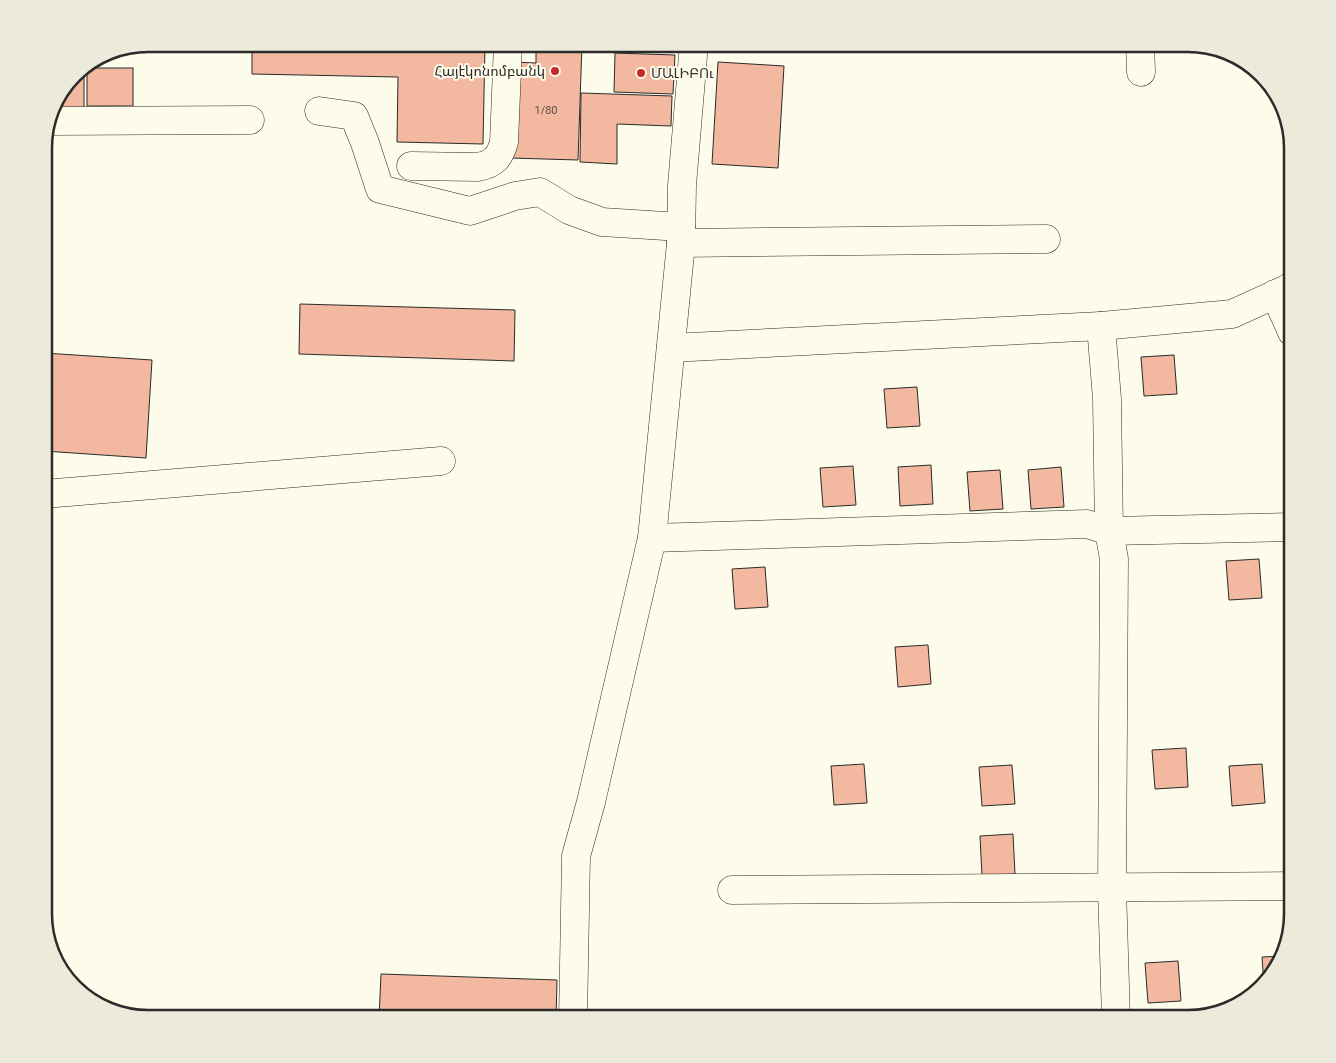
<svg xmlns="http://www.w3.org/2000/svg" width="1336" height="1063" font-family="Roboto,'Noto Sans Armenian',sans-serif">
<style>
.building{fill:#f2b8a0;stroke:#2b2b2b}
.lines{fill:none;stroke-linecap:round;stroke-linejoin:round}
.minor-casing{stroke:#2b2b2b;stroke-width:29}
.minor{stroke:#fdfbea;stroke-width:28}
.poi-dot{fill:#c62828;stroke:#fdfbea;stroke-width:2}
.labels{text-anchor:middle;stroke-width:4;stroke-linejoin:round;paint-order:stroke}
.number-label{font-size:11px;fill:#5d4e48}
.poi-label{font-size:14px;fill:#2b2b2b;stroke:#fdfbea;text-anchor:end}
.rim{fill:none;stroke:#2b2b2b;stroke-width:2.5}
</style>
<rect width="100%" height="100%" fill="#fdfbea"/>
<g class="building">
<path d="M252,44H485L483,144L397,142L398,77L252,74Z"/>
<path d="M536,44H582L578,160L510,158L513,62L536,63Z"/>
<path d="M615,53L675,55L673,94L614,92Z"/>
<path d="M718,62L784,66L778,168L712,164Z"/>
<path d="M84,67V112H52L55,102L79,70Z"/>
<rect x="87" y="68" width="46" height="38"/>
<path d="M581,93L672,96L671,126L617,124V164L580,162Z"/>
<path d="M300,304L515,310L514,361L299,354Z"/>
<path d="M44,353L152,360L146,458L44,451Z"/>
<path d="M1174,355L1177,394L1144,396L1141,357Z"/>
<path d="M917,387L920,426L887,428L884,389Z"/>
<path d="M931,465L933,504L900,506L898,467Z"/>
<path d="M853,466L856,505L823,507L820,468Z"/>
<path d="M1061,467L1064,507L1031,509L1028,470Z"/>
<path d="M1000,470L1003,509L970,511L967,472Z"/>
<path d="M1259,559L1262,598L1229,600L1226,561Z"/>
<path d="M765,567L768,607L735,609L732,569Z"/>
<path d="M928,645L931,684L898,687L895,647Z"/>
<path d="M1186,748L1188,787L1155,789L1152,750Z"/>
<path d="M864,764L867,803L834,805L831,766Z"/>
<path d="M1262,764L1265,803L1232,806L1229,766Z"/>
<path d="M1012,765L1015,804L982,806L979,767Z"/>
<path d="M1013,834L1015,874L982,876L980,836Z"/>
<path d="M1282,956L1266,983L1264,986L1262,957Z"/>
<path d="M1178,961L1181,1001L1148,1003L1145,963Z"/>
<path d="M381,974L557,980L556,1019H379Z"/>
</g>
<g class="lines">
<defs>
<g id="minor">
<path d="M1140,44L1141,72"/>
<path d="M319,111L354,116L365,143L380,189L470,211L515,196L540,192L569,210L602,222L681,227"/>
<path d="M50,121L250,120"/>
<path d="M411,166L478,167C494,164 500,157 504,142L508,44"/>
<path d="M681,243L1046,239"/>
<path d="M1275,294L1292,332"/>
<path d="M671,348L1101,326"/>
<path d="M44,494L441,461"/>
<path d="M652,538L1087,524L1109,531L1292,527"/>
<path d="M732,890L1292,886"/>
<path d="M573,1019L576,856L591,802L652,538L681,243L682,185L694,44"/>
<path d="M1116,1019L1112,888L1114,559L1109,531L1107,399L1101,326L1232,314L1287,289L1292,285"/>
</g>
</defs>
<use href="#minor" class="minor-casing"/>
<use href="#minor" class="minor"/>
</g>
<g class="poi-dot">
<circle cx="555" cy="71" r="5"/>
<circle cx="641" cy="73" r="5"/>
</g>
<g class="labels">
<g class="number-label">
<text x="546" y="114">1/80</text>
</g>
<g class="poi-label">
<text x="545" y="76">Հայէկոնոմբանկ</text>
<text x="651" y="78" text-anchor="start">ՄԱԼԻԲՈւ</text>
</g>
</g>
<path d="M0 0H1336V1063H0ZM148 52H1188A96 96 0 0 1 1284 148V914A96 96 0 0 1 1188 1010H148A96 96 0 0 1 52 914V148A96 96 0 0 1 148 52Z" fill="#eceadb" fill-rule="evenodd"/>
<path class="rim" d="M148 52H1188A96 96 0 0 1 1284 148V914A96 96 0 0 1 1188 1010H148A96 96 0 0 1 52 914V148A96 96 0 0 1 148 52Z"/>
</svg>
